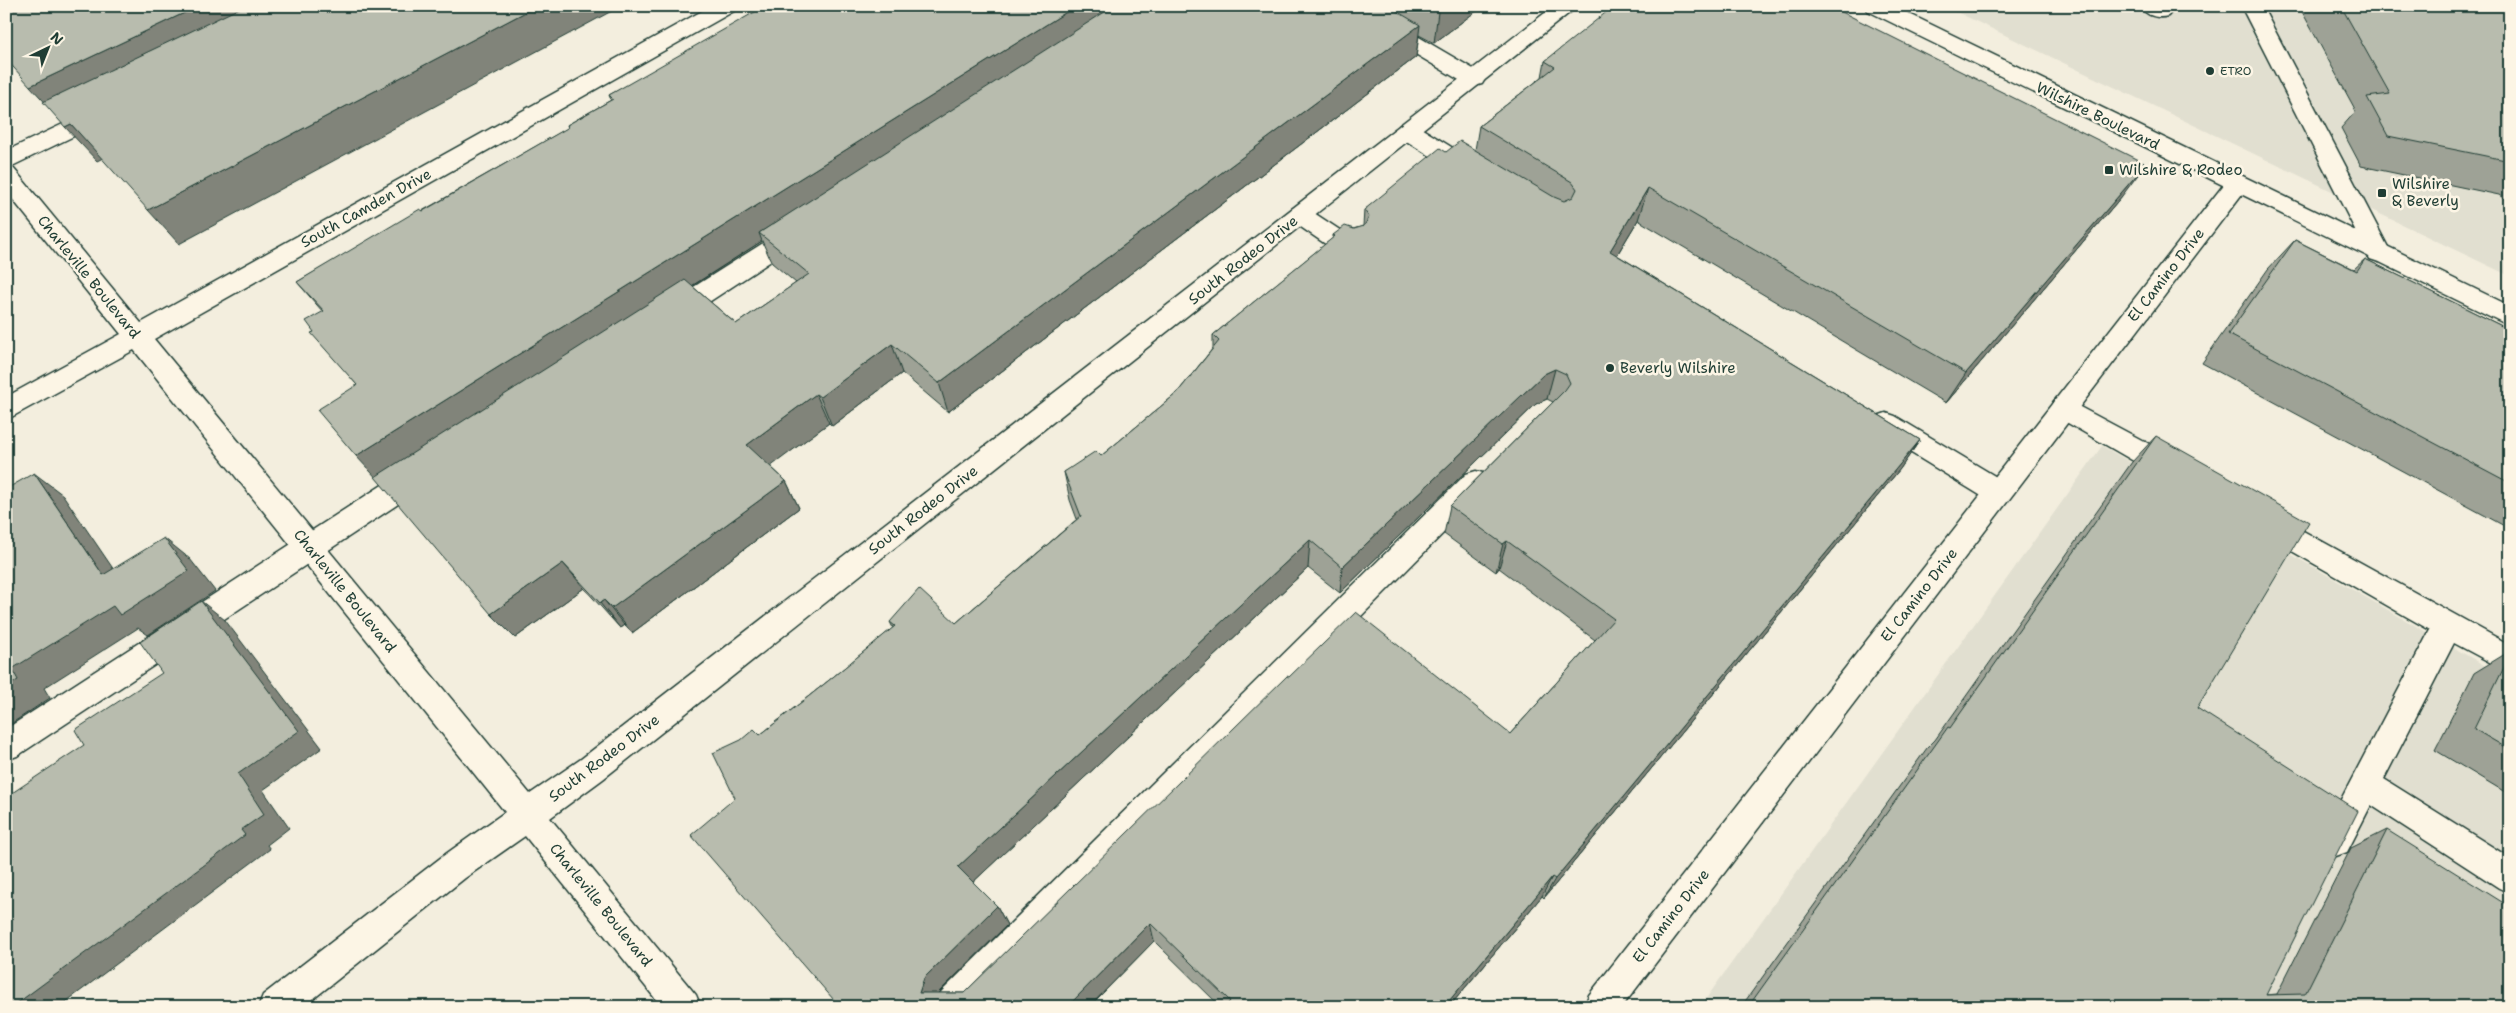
<svg xmlns="http://www.w3.org/2000/svg" width="2516" height="1013" font-family="'Shantell Sans',sans-serif">
<style>
.built{fill:#e1dfd0}
.lines{fill:none;stroke-linecap:round;stroke-linejoin:round}
.lane-casing{stroke:#1f3d34;stroke-width:3}
.street-casing{stroke:#1f3d34;stroke-width:3}
.primary-casing{stroke:#1f3d34;stroke-width:3}
.lane{fill:#fcf5e5;fill-rule:evenodd}
.street{fill:#fcf5e5;fill-rule:evenodd}
.primary{fill:#fcf5e5;fill-rule:evenodd}
.wall{fill:#9ea296;stroke:#1f3d34;fill-rule:evenodd}
.shaded-wall{fill:#81847a;stroke:#1f3d34}
.building{fill:#b8bcae;stroke:#1f3d34;fill-rule:evenodd}
.poi-dot{fill:#1f3d34;stroke:#fcf5e5;stroke-width:2}
.labels{text-anchor:middle;stroke-width:5;stroke-linejoin:round;paint-order:stroke}
.far-poi-label{font-size:12px;fill:#1f3d34;stroke:#fcf5e5;text-anchor:start}
.street-label{font-size:15px;fill:#1f3d34;stroke:#fcf5e5}
.poi-label{font-size:15px;fill:#1f3d34;stroke:#fcf5e5;text-anchor:start}
</style>
<rect width="100%" height="100%" fill="#f3eede"/>
<filter id="ink" filterUnits="userSpaceOnUse"><feTurbulence type="fractalNoise" baseFrequency=".02" numOctaves="2"/><feDisplacementMap in="SourceGraphic" scale="10" xChannelSelector="R" yChannelSelector="G"/><feConvolveMatrix kernelMatrix="1 2 1 2 8 2 1 2 1" color-interpolation-filters="sRGB"/></filter>
<g filter="url(#ink)">
<g class="built">
<path d="M1944,6H2510V276Z"/>
<path d="M2102,446L2510,680V1007H1700Z"/>
</g>
<g class="lines">
<defs>
<g id="lane">
<path d="M1340,6H1366L1482,74L1485,79L1482,84L1474,86L1466,84L1343,11Z"/>
<path d="M2241,6H2262L2391,253L2388,259L2379,262L2370,259Z"/>
<path d="M101,106L109,109L112,114L109,119L6,169V151Z"/>
<path d="M1408,123L1416,125L1477,163L1481,169L1477,175L1469,177L1461,175L1400,137L1397,131L1400,125Z"/>
<path d="M1300,206L1308,209L1361,244L1364,250L1361,256L1352,259L1343,256L1292,221L1288,215L1292,209Z"/>
<path d="M798,223L806,226L810,232L806,238L680,321L671,324L662,321L658,314L662,307L790,226Z"/>
<path d="M2063,398L2183,462L2187,470L2183,478L2173,481L2163,478L2054,415L2050,408L2054,401Z"/>
<path d="M1886,413L1895,416L2008,484L2012,492L2008,500L1998,503L1988,500L1877,432L1873,424L1877,416Z"/>
<path d="M420,464L430,467L434,475L430,483L17,756L6,760V729L410,467Z"/>
<path d="M1476,471L1486,474L1490,482L1486,490L974,1007H933L938,995L1466,474Z"/>
<path d="M2265,510L2510,645V673L2454,643L2384,779L2510,858V893L2499,888L2371,805L2347,852L2336,856L2325,852L2320,841L2325,830L2430,630L2255,530L2251,522L2255,514Z"/>
</g>
<g id="street">
<path d="M711,6H737L734,11L154,339L530,794L581,759L1554,6H1578L603,779L550,818L696,995L701,1007H662L525,836L465,878L303,1007H258L263,995L443,856L505,812L134,350L6,420V397L121,334L6,191V167L14,169L141,323Z"/>
<path d="M2140,6H2168L2172,11L2168,16C2158,19 2146,16 2140,6Z"/>
<path d="M2237,176L2245,178L2249,184L2245,190L1622,1007H1584L1589,995L2229,178Z"/>
</g>
<path id="primary" d="M1865,6H1893L2510,306V326L1868,11Z"/>
</defs>
<use href="#lane" class="lane-casing"/>
<use href="#street" class="street-casing"/>
<use href="#primary" class="primary-casing"/>
<use href="#lane" class="lane"/>
<use href="#street" class="street"/>
<use href="#primary" class="primary"/>
</g>
<g class="wall">
<path d="M778,6H1483L1434,43L1419,35L1416,57L948,412L902,373L832,426L829,423L770,466L786,481L799,508L632,633L624,625L620,628L584,588L515,638L376,477L357,385L314,332L323,312L297,282L568,128L567,125L611,100L609,95ZM762,241L772,263L796,283L736,324L692,286Z"/>
<path d="M2299,6H2510V203L2499,195L2361,166L2341,128L2356,111Z"/>
<path d="M1623,11L2122,196L1946,403L1638,220L1617,255L1920,440L1900,469L1544,898L1542,896L1449,1007H1221L1154,941L1089,1007H840L735,798L760,735L828,681L893,628L890,622L956,623L1077,519L1070,500L1064,472L1101,456L1177,393L1213,348V335L1333,238V235L1363,226L1364,210L1446,152L1475,150L1479,126L1542,77L1545,61ZM1547,399L1553,402L1450,506L1444,534L1496,572L1499,568L1595,640L1510,734L1289,677L964,993H938L1007,925L997,906L973,882L1308,568L1340,593L1536,404Z"/>
<path d="M2295,240L2354,269L2365,259L2510,330V529L2202,363L2268,269Z"/>
<path d="M2156,436L2197,708L2266,995L2277,994L2351,848L2387,830L2510,1007H1741L1927,748L1935,740L2132,462Z"/>
<path d="M2510,651V795L2435,750L2474,673Z"/>
</g>
<g class="shaded-wall">
<path d="M199,6H298L62,121L30,86Z"/>
<path d="M537,6H621L179,244L148,210Z"/>
<path d="M1076,6H1130L759,233L762,241L382,484L356,456Z"/>
<path d="M1445,6H1483L1434,43L1438,12Z"/>
<path d="M1420,25L1416,57L948,412L939,383Z"/>
<path d="M71,124L103,158L97,161L65,127Z"/>
<path d="M2146,164L2122,196L1946,403L1966,373Z"/>
<path d="M1648,188L1638,220L1600,283L1610,251Z"/>
<path d="M892,344L902,373L832,426L820,397Z"/>
<path d="M1555,369L1547,399L1536,404L1340,593L1342,567L1544,374Z"/>
<path d="M816,394L829,423L762,473L747,445Z"/>
<path d="M1920,440L1900,469L1544,898L1555,879Z"/>
<path d="M34,473L63,495L131,595L103,575Z"/>
<path d="M786,481L799,508L632,633L612,608Z"/>
<path d="M164,538L190,559L215,591L148,635L138,628L44,688L50,698L6,727V687L12,669Z"/>
<path d="M1310,540L1308,568L969,886L958,867Z"/>
<path d="M1507,541L1499,568L1496,572L1503,544Z"/>
<path d="M563,563L584,588L515,638L491,614Z"/>
<path d="M604,600L624,625L620,628L600,603Z"/>
<path d="M201,601L225,620L322,748L263,790L289,828L267,845L270,849L59,1007H12L241,830L238,774Z"/>
<path d="M1552,877L1542,896L1449,1007H1444Z"/>
<path d="M997,906L1007,925L937,994L919,993L924,978Z"/>
<path d="M1150,923L1154,941L1089,1007H1067Z"/>
</g>
<g class="building">
<path d="M6,6H199L30,86L6,59Z"/>
<path d="M244,6H537L148,210L71,124L65,127L43,102Z"/>
<path d="M778,6H1076L356,456L317,410L357,385L311,333L314,332L306,321L324,311L297,282L420,209L423,211L569,127L567,125L613,99L609,95L760,9L766,13Z"/>
<path d="M1114,6H1388L1420,25L939,383L892,344L820,397L816,394L747,445L786,481L612,608L604,600L600,603L563,563L491,614L375,477L685,280L736,324L809,274L759,233Z"/>
<path d="M1429,6H1445L1438,12Z"/>
<path d="M1614,6L1623,11L1629,6H1830L2146,164L1966,373L1648,188L1610,251L1920,440L1555,879L1552,877L1444,1007H1225L1230,1001L1150,923L1067,1007H840L691,835L735,798L713,753L741,740L754,729L760,735L828,681L895,626L890,622L919,589L956,623L1081,516L1064,472L1096,451L1101,456L1177,393L1219,341L1213,335L1335,236L1333,235L1345,226L1354,229L1364,226L1369,217L1364,210L1440,148L1446,152L1460,141L1554,197L1564,201L1573,197L1577,189L1572,182L1479,126L1555,67L1545,61ZM1555,369L1566,374L1570,383L1565,390L1450,506L1503,544L1507,541L1614,619L1510,734L1356,612L1289,677L1287,676L964,993H919L924,978L997,906L958,867L1310,540L1342,567L1544,374Z"/>
<path d="M2341,6H2510V161L2388,136L2367,97L2390,94Z"/>
<path d="M2295,240L2357,271L2365,259L2510,330V483L2228,334Z"/>
<path d="M2156,436L2309,522L2197,708L2358,811L2266,995L2305,994L2387,830L2510,907V1007H1748L1948,727L1950,728Z"/>
<path d="M34,473L103,575L164,538L189,571L120,615L113,606L12,669L18,680L6,687V489Z"/>
<path d="M201,601L299,731L238,774L264,814L241,830L245,835L12,1007H6V797L84,745L75,730L162,673L140,642Z"/>
<path d="M2510,655V750L2474,729Z"/>
</g>
</g>
<g class="poi-dot">
<circle cx="2210" cy="71" r="5"/>
<rect x="2104" y="165" width="10" height="10" rx="2.5"/>
<rect x="2377" y="188" width="10" height="10" rx="2.5"/>
<circle cx="1610" cy="368" r="5"/>
</g>
<g class="labels">
<g class="far-poi-label">
<text x="2220" y="75">ETRO</text>
</g>
<g class="street-label">
<text transform="translate(2098 116) rotate(26)" y="5">Wilshire Boulevard</text>
<text transform="translate(366 208) rotate(-29)" y="5">South Camden Drive</text>
<text transform="translate(1243 260) rotate(-38)" y="5">South Rodeo Drive</text>
<text transform="translate(2166 275) rotate(-52)" y="5">El Camino Drive</text>
<text transform="translate(89 277) rotate(51)" y="5">Charleville Boulevard</text>
<text transform="translate(923 510) rotate(-38)" y="5">South Rodeo Drive</text>
<text transform="translate(345 591) rotate(51)" y="5">Charleville Boulevard</text>
<text transform="translate(1919 595) rotate(-52)" y="5">El Camino Drive</text>
<text transform="translate(604 758) rotate(-37)" y="5">South Rodeo Drive</text>
<text transform="translate(601 905) rotate(51)" y="5">Charleville Boulevard</text>
<text transform="translate(1671 916) rotate(-52)" y="5">El Camino Drive</text>
</g>
<g class="poi-label">
<text x="2119" y="175">Wilshire &amp; Rodeo</text>
<text x="2392" y="189">Wilshire<tspan x="2392" dy="17">&amp; Beverly</tspan></text>
<text x="1620" y="373">Beverly Wilshire</text>
</g>
</g>
<rect width="2516" height="1013" fill="none" stroke="#fcf5e5" stroke-width="25"/>
<rect x="12" y="12" width="2491" height="988" fill="none" stroke="#1f3d34" stroke-width="2" filter="url(#ink)"/>
<g transform="translate(48 48) rotate(43)" stroke="#fcf5e5" stroke-width="4" paint-order="stroke">
<path d="M0-4L9 19L0 12L-9 19Z" fill="#1f3d34"/>
<text y="-8" font-size="14" font-weight="bold" text-anchor="middle" fill="#1f3d34">N</text>
</g>
</svg>
